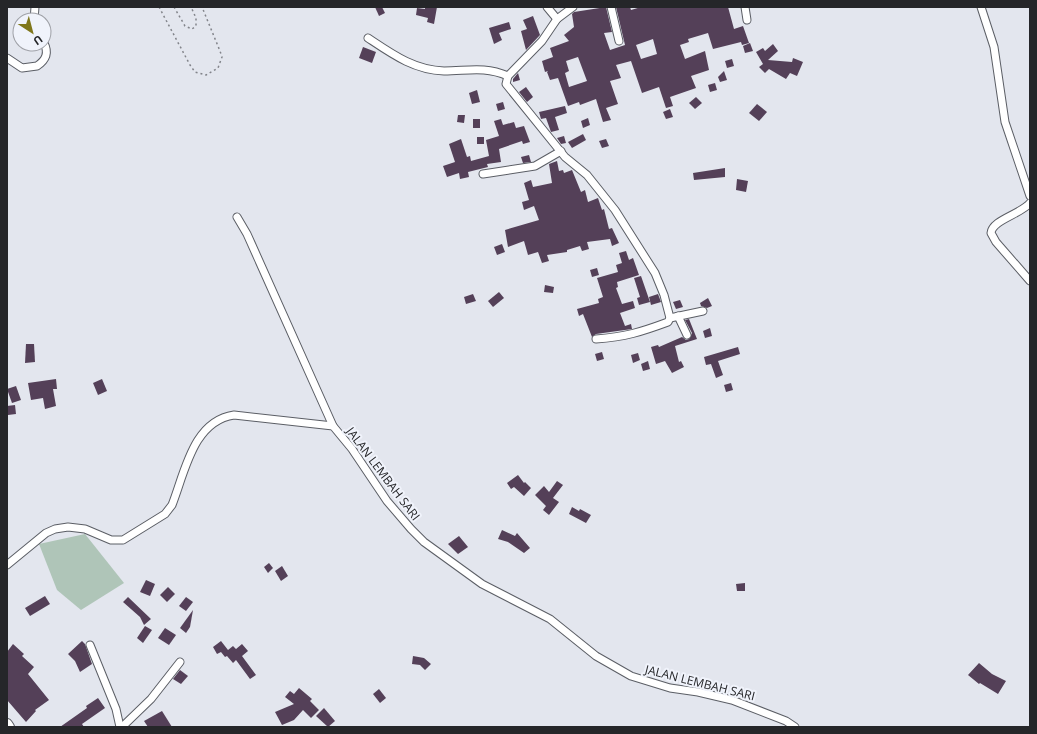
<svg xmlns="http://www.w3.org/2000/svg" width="1037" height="734" font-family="'Open Sans',sans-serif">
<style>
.green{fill:#afc5b8}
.building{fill:#544058;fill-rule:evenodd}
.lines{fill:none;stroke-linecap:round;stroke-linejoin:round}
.street-casing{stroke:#5b5e65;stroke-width:9}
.secondary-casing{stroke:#5b5e65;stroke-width:12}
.path{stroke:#82848a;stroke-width:1.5;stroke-dasharray:2 3;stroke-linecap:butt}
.street{stroke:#fff;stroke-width:7}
.secondary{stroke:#fff;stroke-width:10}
.labels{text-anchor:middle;stroke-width:4;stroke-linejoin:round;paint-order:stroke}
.street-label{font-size:12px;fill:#252629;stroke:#f0f3fb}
</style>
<rect width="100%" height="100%" fill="#e3e6ee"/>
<path class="green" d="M85,534L124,583L81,610L57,590L39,544Z"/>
<g class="building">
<path d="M375,7H382L385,13L379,16Z"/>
<path d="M425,7H437L434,24L427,22L428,18L416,15L417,8L425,9Z"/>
<path d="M606,7L612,32L604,33L610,50L625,45L616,7H630L631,10L641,7H728L734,29L743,26L749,43L742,45L741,42L713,49L708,33L688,39L689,42L680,45L685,59L705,51L709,70L691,76L696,88L670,97L673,106L666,108L659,87L642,93L631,61L616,65L621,78L610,81L618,104L606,108L611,120L603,122L596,99L580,105L579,102L568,106L558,78L550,80L547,72L548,71L545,72L542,61L553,57L550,48L569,41L564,35L574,27L572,14L574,12ZM653,39L657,54L641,59L636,45ZM578,57L587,81L569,87L565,73L569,71L566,61Z"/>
<path d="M533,16L540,35L526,50L521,31L527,29L523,20Z"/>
<path d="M509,22L511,29L499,33L502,40L494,44L489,28Z"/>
<path d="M750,43L753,51L745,53L743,46Z"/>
<path d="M773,44L778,51L768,60L792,62L793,58L803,62L797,76L790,73L786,79L769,69L765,73L759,67L763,64L756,52L763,48L765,51Z"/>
<path d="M363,47L376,52L372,63L359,58Z"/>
<path d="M732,59L734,66L727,68L725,61Z"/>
<path d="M724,71L727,80L720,82L718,77Z"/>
<path d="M518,73L520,80L513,82V79Z"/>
<path d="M715,83L717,90L710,92L708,85Z"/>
<path d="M526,87L533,97L527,102L519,92Z"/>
<path d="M477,90L480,102L472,104L469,93Z"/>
<path d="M696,97L702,103L695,109L689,103Z"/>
<path d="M503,102L505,109L498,111L496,104Z"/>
<path d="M757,104L767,112L759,121L749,113Z"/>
<path d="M565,106L567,113L555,117L559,130L551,132L546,118L541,119L539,112Z"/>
<path d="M670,109L673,117L666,119L663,112Z"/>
<path d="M458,115H465L464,123L457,122Z"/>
<path d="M588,118L590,125L583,128L581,121Z"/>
<rect x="473" y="119" width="7" height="9"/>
<path d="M501,119L503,125L514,122L516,128L524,126L530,142L523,144L522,141L499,149L501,162L487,164L488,167L468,172L469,177L460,179L459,173L447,177L443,166L455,162L449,144L461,139L467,157L470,156L471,161L489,156L486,140L499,136L494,121Z"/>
<path d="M583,134L586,140L572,148L568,142Z"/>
<path d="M564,136L566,143L561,144L557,138Z"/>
<rect x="477" y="137" width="7" height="7"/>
<path d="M606,139L609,146L602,148L599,141Z"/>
<path d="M529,155L531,162L523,163L521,157Z"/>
<path d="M557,161L559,171L563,170L564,173L572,170L581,192L585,190L588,202L598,198L602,210L604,209L609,229L612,228L619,243L612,246L610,239L587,242L589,249L582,251L580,246L567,250V252L547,255L549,261L542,263L538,252L528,255L524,241L508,247L505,230L539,220L534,206L524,210L522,202L529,200L524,183L531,180L533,187L552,183L549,164Z"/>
<path d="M725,168V177L694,180L693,173Z"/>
<path d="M737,179L748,181L746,192L736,190Z"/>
<path d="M502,244L505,252L497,255L494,247Z"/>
<path d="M626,251L629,260L633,258L639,275L617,282L618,287L616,288L622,304L633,301L635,308L620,313L625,326L631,324L632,329L596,334L592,337L583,314L579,316L577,309L599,303L598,299L603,297L597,278L618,272L616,265L622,263L619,253Z"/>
<path d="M597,268L599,275L592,277L590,270Z"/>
<path d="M641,276L650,302L639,305L637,298L640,297L634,278Z"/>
<path d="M545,285L554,287L553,293L544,292Z"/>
<path d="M499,292L504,298L493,307L488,301Z"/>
<path d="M473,294L476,301L466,304L464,297Z"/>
<path d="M658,294L661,302L651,305L649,297Z"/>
<path d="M708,298L712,306L707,308L701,306L700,303Z"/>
<path d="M680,300L683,307L676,309L673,302Z"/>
<path d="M689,319L697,339L675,346L679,362L681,361L684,367L672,373L665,361L656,364L651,347L658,345L659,347L682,337L686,340L689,339L692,333L685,320Z"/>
<path d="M710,328L712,336L705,338L703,331Z"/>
<path d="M26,344H34L35,362L25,363Z"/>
<path d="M738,347L740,354L718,361L723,375L716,378L711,364L706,365L704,357Z"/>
<path d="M602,352L604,359L597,361L595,354Z"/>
<path d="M638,353L640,360L633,363L631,355Z"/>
<path d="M648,361L650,369L643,371L641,364Z"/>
<path d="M56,379L57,389H53L56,406L45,409L43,398L31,400L28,383Z"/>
<path d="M102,379L107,391L98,395L93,383Z"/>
<path d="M731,383L733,390L726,392L724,385Z"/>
<path d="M16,386L21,400L12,403L7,389Z"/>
<path d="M15,405L16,414L8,415L7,406Z"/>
<path d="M518,475L524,483L525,482L531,488L524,496L514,487L511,489L507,483Z"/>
<path d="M557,481L563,485L553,498L559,502L549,515L543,510L546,506L535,495L544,486L549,492Z"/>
<path d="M572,507L579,511L580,509L591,515L586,523L569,514Z"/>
<path d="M502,530L515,536L517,533L530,548L524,553L508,542L498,539Z"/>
<path d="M459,536L468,547L458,554L448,544Z"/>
<path d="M269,563L273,568L268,573L264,567Z"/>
<path d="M282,566L288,576L281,581L275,571Z"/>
<path d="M146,580L155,584L150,596L140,592Z"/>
<path d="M745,583V591H737L736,584Z"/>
<path d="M168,587L175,594L167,602L160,595Z"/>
<path d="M45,596L50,604L30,616L25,608Z"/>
<path d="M128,597L151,619L144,625L140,617L123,602Z"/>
<path d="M186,597L193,602L186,611L179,606Z"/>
<path d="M193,610L190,627L186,633L180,628Z"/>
<path d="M145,626L152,630L143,643L137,638Z"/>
<path d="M165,628L176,635L169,645L158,638Z"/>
<path d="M82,641L85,644L92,664L80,672L75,661L68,654Z"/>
<path d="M221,641L228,650L233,646L236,649L242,644L248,651L242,656L256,675L250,679L236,660L233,663L227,656L225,657L221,652L217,654L213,647Z"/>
<path d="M13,644L24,654L22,656L34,667L28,674L49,700L35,710L36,711L26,722L7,700V652Z"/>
<path d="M413,656L424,658L431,664L425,670L420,665L412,664Z"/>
<path d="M979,663L992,674L1006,681L998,694L980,683L979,684L968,675Z"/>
<path d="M180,670L188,676L181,684L173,679Z"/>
<path d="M299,688L312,699L310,701L319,710L311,718L303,710L294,720L282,725L275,712L294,704L285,697L290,691L294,694Z"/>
<path d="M379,689L386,698L380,703L373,694Z"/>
<path d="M98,698L105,708L82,724L84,727H60L87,708L86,706Z"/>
<path d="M324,708L335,721L328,727L316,716Z"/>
<path d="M162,711L172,727H148L144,721Z"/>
</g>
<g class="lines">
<defs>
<g id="street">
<path d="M547,7L557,19"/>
<path d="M573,7L557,19L542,41L508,76L506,84L565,157L587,175L615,210L655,273L664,295L670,318L668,322C641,332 625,337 596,339"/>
<path d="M611,7L619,41"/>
<path d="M745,7L747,20"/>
<path d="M981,7L994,47L1005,122L1030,196"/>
<path d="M34,20L35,7"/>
<path d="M368,38C392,54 414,70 444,71C468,71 484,66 508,76"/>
<path d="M7,58L22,68L37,66C46,60 49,53 44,43"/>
<path d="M483,174L535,166L561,151"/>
<path d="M1030,203C1021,214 992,220 991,233L996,242L1030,281"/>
<path d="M237,217L247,234L333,426"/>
<path d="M678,316L687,335"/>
<path d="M670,318L703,311"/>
<path d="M7,565L46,533L55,529L68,527L85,529L111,540H123L165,514L172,505C185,472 193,421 234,415L333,426L352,449L387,501L411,529L424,542L482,584L550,619L596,656L631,676L670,688L698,692L732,700L786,721L795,727"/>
<path d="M90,645L116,709L120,727"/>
<path d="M122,727L151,699L180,662"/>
</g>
<path id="secondary" d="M7,724L9,727"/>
</defs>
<use href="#street" class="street-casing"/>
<use href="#secondary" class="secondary-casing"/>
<g class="path">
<path d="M159,7L190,65L195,72L206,75L218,68L222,57L220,51L202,7"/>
<path d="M174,7L185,26L192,29L196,26V18L191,7"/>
</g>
<use href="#street" class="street"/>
<use href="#secondary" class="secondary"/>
</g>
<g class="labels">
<g class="street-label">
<text transform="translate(383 474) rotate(53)" y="4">JALAN LEMBAH SARI</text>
<text transform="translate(700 683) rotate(14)" y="4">JALAN LEMBAH SARI</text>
</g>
</g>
<rect width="1037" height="734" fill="none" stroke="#252629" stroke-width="16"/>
<g transform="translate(32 32) rotate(144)"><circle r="19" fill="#f0f3fb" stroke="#9fa1a7"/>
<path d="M0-3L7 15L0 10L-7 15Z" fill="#7f771b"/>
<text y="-6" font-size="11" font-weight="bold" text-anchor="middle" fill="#252629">U</text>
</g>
</svg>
